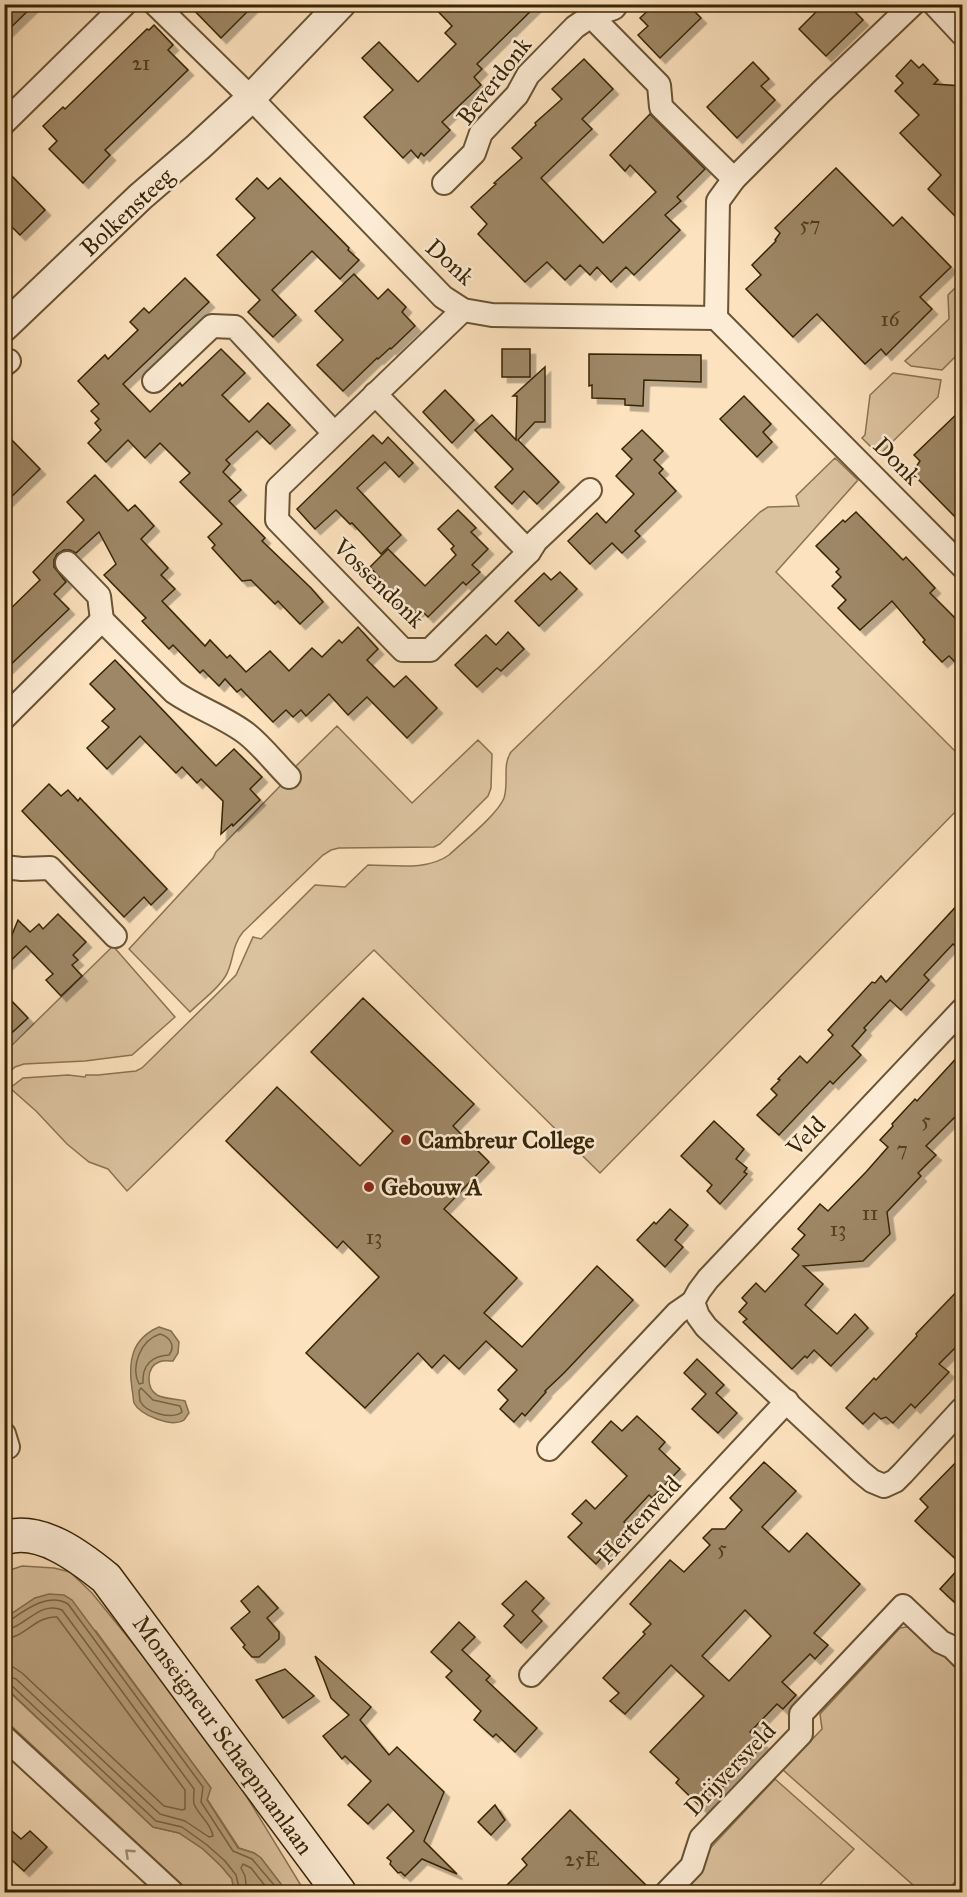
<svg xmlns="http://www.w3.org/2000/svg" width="967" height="1897" font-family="'IM FELL Great Primer',serif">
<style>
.green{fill:#dbc29f;stroke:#8a7452;stroke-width:1.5}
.water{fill:#b9a27f;stroke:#85704f;stroke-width:1.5}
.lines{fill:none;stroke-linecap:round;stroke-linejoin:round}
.shore{stroke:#786442;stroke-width:1.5}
.building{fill:#9e8766;stroke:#382506;stroke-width:1.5;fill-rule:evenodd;filter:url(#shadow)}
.minor-casing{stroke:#695434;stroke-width:26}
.tertiary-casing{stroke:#695434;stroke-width:32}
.secondary-casing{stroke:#382506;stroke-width:36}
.minor{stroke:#fdecd5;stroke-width:22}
.tertiary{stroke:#fdecd5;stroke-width:28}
.secondary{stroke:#fdecd5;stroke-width:33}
.oneway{stroke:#a49278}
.poi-dot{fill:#8f2418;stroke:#fdecd5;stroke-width:2}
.labels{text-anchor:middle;stroke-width:5;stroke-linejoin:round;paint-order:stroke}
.number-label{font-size:21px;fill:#523e1e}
.street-label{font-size:24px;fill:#382506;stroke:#fdecd5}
.poi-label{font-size:24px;font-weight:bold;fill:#382506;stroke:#fdecd5;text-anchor:start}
</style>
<defs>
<filter id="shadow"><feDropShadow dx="5.5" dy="5.5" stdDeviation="0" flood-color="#0004"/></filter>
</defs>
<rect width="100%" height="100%" fill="#fce2be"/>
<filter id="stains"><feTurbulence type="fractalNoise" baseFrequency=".00333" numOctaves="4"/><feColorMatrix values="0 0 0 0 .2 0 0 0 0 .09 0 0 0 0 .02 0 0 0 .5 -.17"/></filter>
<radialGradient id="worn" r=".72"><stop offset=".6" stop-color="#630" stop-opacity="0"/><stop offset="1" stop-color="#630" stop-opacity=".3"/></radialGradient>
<g class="green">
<path d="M962,281V350L942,370L911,366L905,361L949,319L948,295Z"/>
<path d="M893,373L941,380L938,397L879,455L862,438L865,435L870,395Z"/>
<path d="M835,458L858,480L776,572L962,758V805L600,1173L374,950L127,1191L108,1169L89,1162L67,1144L36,1111L10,1088L23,1078L68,1075L85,1077L86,1075H98L136,1071L142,1068L236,975L253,937L261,939L315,885L345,887L368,865C394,865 427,871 449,855C463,842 498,814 504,798C509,783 502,765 511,752L760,512L768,507L799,506L796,496Z"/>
<path d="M337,726L412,803L478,740L492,754L491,788L488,796L440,844L434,847L339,848L331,850L323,855L243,932C231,946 234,963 225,977C217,990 201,1001 190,1012L129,949L213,858L216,852L283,783L293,769Z"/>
<path d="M113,946L175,1017L132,1055L85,1061L24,1064L15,1067L5,1076V1052Z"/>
<path d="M22,1566L54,1568L70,1572L92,1593L177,1698L242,1789L305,1892H287L261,1858L254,1853L239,1848L207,1799L210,1787L96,1631L35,1598L5,1618L4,1572Z"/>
<path d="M912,1626L962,1666V1874L946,1892H921L783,1770L822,1729L820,1714L900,1628Z"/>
<path d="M4,1687L153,1827L179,1833L203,1849L221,1866L232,1879L234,1892H190L5,1720Z"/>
<path d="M775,1779L854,1849L813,1892H678L701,1858Z"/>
</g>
<g class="water">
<path d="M159,1327L171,1331L179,1342L178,1353L173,1361C169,1361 163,1360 159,1362C146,1367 146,1388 157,1395C164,1399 177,1399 185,1401L189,1413C188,1414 185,1419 184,1420C172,1428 140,1415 134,1403C133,1399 133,1393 132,1389C128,1362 131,1339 159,1327Z"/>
<path d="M49,1594L64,1595L72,1600L211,1788L207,1800L238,1848L254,1853L261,1858L287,1892H234L232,1879L221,1866L203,1849L179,1833L153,1827L5,1687V1618L35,1598Z"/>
</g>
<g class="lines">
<g class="shore">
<path d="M160,1334C170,1337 176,1346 169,1355C152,1356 142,1365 143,1383L139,1384C130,1366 141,1340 160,1334Z"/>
<path d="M141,1388L153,1400L180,1406L182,1412C172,1420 146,1413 140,1401C140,1399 139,1392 139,1391Z"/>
<path d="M4,1622L9,1621C25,1610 48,1592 68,1604L203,1787L201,1802L233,1851L252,1859L280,1892"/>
<path d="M4,1630C25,1628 40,1600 62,1610L194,1789C194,1793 193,1799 194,1804C199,1816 211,1823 213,1836L209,1837L185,1821L160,1814L16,1679L4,1675"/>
<path d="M4,1639C24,1638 37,1615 57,1617L185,1790V1809L182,1810L164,1806L22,1673L13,1667L4,1666"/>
<path d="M4,1683L11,1685L156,1821L182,1827L207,1845L225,1861L236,1875L240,1892"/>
<path d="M247,1892L245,1876L241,1868L243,1864L251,1868L270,1892"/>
</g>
</g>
<g class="building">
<path d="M4,4H35L4,34Z"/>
<path d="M188,4H255L221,38Z"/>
<path d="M431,4H538L477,64L482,69L474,77L481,85L442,122L450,130L424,156L421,153L418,158L411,150L403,158L364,117L393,90L362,58L379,42L418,82L456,44L445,33L452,26Z"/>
<path d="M655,4H687L701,18L660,58L638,35L648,26L640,18Z"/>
<path d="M824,4H847L863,20L826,56L799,29Z"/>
<path d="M154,25L173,45L168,50L188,70L105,150L110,155L83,183L49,149L57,141L43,126L63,107L65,109L147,29L149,30Z"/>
<path d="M584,59L613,89L582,119L592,129L541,178L603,243L656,192L630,165L625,171L610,155L650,114L705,169L677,197L681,201L665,215L680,230L634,275L626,267L611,282L597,267L590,275L580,265L565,280L547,262L525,282L478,234L487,224L471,207L496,184L494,183L522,158L512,148L536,125L535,123L562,99L552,89Z"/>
<path d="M911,60L919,68L923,64L938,80L934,84L963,86V224L928,189L941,175L900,133L919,115L895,91L903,83L896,76Z"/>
<path d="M753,62L769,79L761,86L775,100L737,138L707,107Z"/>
<path d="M4,168L45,210L20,235L4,219Z"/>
<path d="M836,168L893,226L902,217L951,267L920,297L932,309L886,355L881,349L865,364L817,314L793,337L746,289L761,275L752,265L776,241L775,240L780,233L775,228Z"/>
<path d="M257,178L268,189L280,178L349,248L348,250L359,260L340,279L312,251L272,290L296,315L273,337L248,312L260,300L217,255L255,218L236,199Z"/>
<path d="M354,274L378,299L388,289L406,307L402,312L415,326L391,349L390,348L378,359L377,358L343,391L317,365L343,340L315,311Z"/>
<path d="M185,278L209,302L123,384L150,412L180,383L182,386L221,349L245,373L222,395L249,422L268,403L290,425L270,444L257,431L226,460L230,464L223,472L241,490L229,501L265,538L262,541L311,588L323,602L300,624L278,601L275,604L251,580L242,581L212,548L215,545L208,537L222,524L180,482L190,473L160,443L145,458L128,440L106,462L88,443L101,430L95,423L99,419L91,411L99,404L78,381L105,355L108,359L138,330L130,322L144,308L149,313Z"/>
<rect x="502" y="349" width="28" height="28"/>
<path d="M589,354L701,355V382L644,380L643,406L625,405V399L592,398V385L589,386Z"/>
<path d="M545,367V422H535L518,440L559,482L537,504L524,491L512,504L495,487L513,469L475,430L492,415L516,440L517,396H513Z"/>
<path d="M445,390L474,420L452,443L423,412Z"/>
<path d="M744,396L771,424L763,432L772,442L757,457L720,419Z"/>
<path d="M963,408V525L912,473L920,461L914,455Z"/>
<path d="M642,430L663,451L654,460L663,469L659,473L676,491L635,531L640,536L622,553L612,543L590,564L568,541L597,513L606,523L634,494L616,476L632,459L622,449Z"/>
<path d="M4,432L40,469L4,504Z"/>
<path d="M373,435L382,444L388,437L413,463L399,477L385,462L357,488L401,535L381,554L352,523L350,524L336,510L315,529L297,509Z"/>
<path d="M95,475L128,511L135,505L154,526L141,539L168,568L161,575L175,589L162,601L205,646L210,640L227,658L230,655L246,672L270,651L289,671L312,648L322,657L339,640L342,643L358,627L378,649L367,660L394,687L406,676L437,708L407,738L367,697L348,715L329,694L306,716L301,710L293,717L286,710L273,722L241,689L237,692L225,679L219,686L203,670L200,673L173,645L169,649L142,621L146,618L104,575L116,564L99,532L76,553L70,550H64L57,554L54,560V567L66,582L54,594L69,609L4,671V615L40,580L33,572L84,520L67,502Z"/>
<path d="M458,510L476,528L471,532L488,549L472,565L480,572L466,585L463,582L428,617L420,609L410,618L374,582L379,577L370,567L388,549L425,586L456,555L451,549L454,546L438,529Z"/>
<path d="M856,512L903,560L906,557L935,588L930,593L963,626V670L949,656L942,662L923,642L925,640L892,601L860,630L838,608L846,600L832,586L841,577L836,572L839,569L816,546L843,520L845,522Z"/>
<path d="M560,572L577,589L539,626L515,601L544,573L551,580Z"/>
<path d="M508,632L524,649L501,671L497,668L477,687L455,665L486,635L496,645Z"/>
<path d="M115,660L216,766L234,749L262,777L250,789L260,800L233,826L232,824L221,834L223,801L201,779L197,783L182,767L176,773L140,736L107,769L87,748L109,727L102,721L115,709L90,684Z"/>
<path d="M49,784L61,796L68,790L78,801L80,798L167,889L151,905L144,897L124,917L22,811Z"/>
<path d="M963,899V953L953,944L924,975L929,980L901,1010L890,1000L864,1028L866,1030L852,1046L861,1055L833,1084L830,1081L779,1135L757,1115L777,1095L771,1089L780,1080L778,1079L800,1056L807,1063L833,1035L828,1030L872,982L875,983L881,976L886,982Z"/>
<path d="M58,914L86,942L73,955L78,960L72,965L82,976L61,996L46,980L53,974L26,946L4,967V954L18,920L30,932L39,924L43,929Z"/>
<path d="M4,993L28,1018L4,1040Z"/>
<path d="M363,998L474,1104L453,1126L489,1162L444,1209L517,1278L484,1313L522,1347L597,1266L633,1300L564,1373L545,1391L546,1392L525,1416L522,1413L514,1422L500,1409L508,1400L498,1390L517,1370L486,1341L459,1369L444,1355L432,1368L418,1353L365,1408L306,1353L379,1277L343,1241L337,1248L226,1141L277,1087L360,1166L393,1131L311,1052Z"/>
<path d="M963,1051V1109L926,1146L936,1155L918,1173L921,1176L887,1212L890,1234L863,1261L803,1266L823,1284L805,1305L837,1334L855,1314L868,1328L831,1366L814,1350L807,1358L805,1356L792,1369L743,1322L747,1319L739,1312L747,1303L742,1298L756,1283L765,1292L799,1255L792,1249L805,1235L798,1229L820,1204L828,1211L866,1172L888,1147L880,1140L893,1126L892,1124L915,1099L917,1101Z"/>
<path d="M714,1121L744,1149L736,1159L747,1168L744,1172L747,1174L720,1204L707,1191L712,1185L681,1156Z"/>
<path d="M670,1209L688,1225L675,1240L683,1247L665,1267L637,1240L654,1222L656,1224Z"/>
<path d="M963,1285V1340L939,1364L949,1372L915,1408L911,1404L893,1423L886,1417L881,1419L874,1413L863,1424L846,1408L874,1378L876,1380L917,1336L916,1334Z"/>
<path d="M697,1359L724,1385L716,1393L737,1413L718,1433L692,1409L706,1394L684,1373Z"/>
<path d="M637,1416L665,1442L659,1449L680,1469L652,1498L649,1495L624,1522L630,1527L596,1564L568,1537L582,1523L572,1514L586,1500L595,1509L627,1476L592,1442L611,1421L622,1431Z"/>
<path d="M963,1455V1610L940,1589L962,1565L915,1521L928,1507L920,1499Z"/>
<path d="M764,1462L796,1491L762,1527L789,1552L807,1533L860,1584L814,1633L828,1645L815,1659L810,1654L782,1682L796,1695L783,1709L777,1704L750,1732L764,1744L702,1808L676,1783L679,1779L650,1752L704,1696L671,1665L625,1714L610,1701L619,1693L603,1678L645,1634L643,1632L651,1624L630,1604L670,1560L684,1572L710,1545L703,1538L712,1529H725L742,1510L730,1498ZM745,1610L771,1636L729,1681L702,1656Z"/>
<path d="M526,1581L544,1598L532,1611L542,1621L521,1643L504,1626L514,1615L502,1604Z"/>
<path d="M258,1586L278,1608L267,1618L279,1632V1639L259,1657H252L243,1647L245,1645L231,1628L250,1612L241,1601Z"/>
<path d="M459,1622L475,1637L462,1650L490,1676L486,1680L537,1728L515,1752L496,1734L493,1737L474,1720L481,1711L446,1677L452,1671L431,1652Z"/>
<path d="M315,1656L371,1707L360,1720L389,1755L397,1747L444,1792L424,1841L457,1874L422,1859L405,1876L401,1872L398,1873L390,1864L391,1861L387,1858L414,1831L388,1804L368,1824L348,1805L371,1781L345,1756L342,1759L323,1736L349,1715L331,1698Z"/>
<path d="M285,1669L314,1696L283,1718L256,1680Z"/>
<path d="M495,1805L505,1820L491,1835L478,1822Z"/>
<path d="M570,1810L591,1831L654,1893H499L527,1865L522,1859Z"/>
<path d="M4,1824L21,1839L30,1831L47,1847L24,1871L4,1853Z"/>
</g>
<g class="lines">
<defs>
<g id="minor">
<path d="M155,4L251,98L443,297L463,310L492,315L716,318"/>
<path d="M913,4L822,91L734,179L718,201L716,318L962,566"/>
<path d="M934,4L962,34"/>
<path d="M591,16L659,85L661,107L734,179"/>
<path d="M4,123L125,4"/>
<path d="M444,183L474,153L481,133L517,95L528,75L575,27L591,16L614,8L617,4"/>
<path d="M463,310L278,488L277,520L403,650H430L529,552L536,541L590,490"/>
<path d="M4,365L9,361"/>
<path d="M154,381L212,326L235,327L334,433"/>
<path d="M375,394L529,552"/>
<path d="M67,563L99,596L102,620"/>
<path d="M4,718L102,620L174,692C197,708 225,717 247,734C262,746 275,763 289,777"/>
<path d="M4,867L22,869L50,868L115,936"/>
<path d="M962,1010L708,1279L699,1291L693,1302L698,1316L706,1327L861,1472L872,1481L884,1486L895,1481L903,1473L962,1409"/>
<path d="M4,1434L8,1447"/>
<path d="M549,1449L677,1313L693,1302"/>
<path d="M531,1675L787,1401"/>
<path d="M4,1737L172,1892"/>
<path d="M667,1892L692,1866L701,1838L801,1734V1714L903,1606L941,1642L952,1647L962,1657"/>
</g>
<path id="tertiary" d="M4,327L140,197L198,147L251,98L341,4"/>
<path id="secondary" d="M4,1538C40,1526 80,1557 106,1578L339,1892"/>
</defs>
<use href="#minor" class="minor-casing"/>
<use href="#tertiary" class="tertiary-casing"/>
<use href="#secondary" class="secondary-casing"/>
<use href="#minor" class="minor"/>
<use href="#tertiary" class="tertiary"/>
<use href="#secondary" class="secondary"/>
</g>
<defs><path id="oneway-chevron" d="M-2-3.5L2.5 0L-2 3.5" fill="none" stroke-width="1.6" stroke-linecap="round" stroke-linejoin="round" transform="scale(1.5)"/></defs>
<use class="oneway" href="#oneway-chevron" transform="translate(129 1853) rotate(-137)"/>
<g class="poi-dot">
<circle cx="406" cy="1140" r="6"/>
<circle cx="369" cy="1187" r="6"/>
</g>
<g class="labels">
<g class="number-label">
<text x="141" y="70">21</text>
<text x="810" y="231">57</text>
<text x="890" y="326">16</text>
<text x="926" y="1127">5</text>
<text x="902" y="1156">7</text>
<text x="870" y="1220">11</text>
<text x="838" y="1236">13</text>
<text x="374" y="1244">13</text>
<text x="722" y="1555">5</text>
<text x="582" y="1866">25E</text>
</g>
<g class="street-label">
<text transform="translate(494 81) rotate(-52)" y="8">Beverdonk</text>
<text transform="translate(127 212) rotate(-43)" y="8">Bolkensteeg</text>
<text transform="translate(450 262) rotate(42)" y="8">Donk</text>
<text transform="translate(897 461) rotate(45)" y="8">Donk</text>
<text transform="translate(379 583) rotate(44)" y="8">Vossendonk</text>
<text transform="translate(806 1136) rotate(-46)" y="8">Veld</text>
<text transform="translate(639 1520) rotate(-47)" y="8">Hertenveld</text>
<text transform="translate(223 1735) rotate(54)" y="8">Monseigneur Schaepmanlaan</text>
<text transform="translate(730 1769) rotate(-46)" y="8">Drijversveld</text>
</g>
<g class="poi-label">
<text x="418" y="1148">Cambreur College</text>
<text x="381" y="1195">Gebouw A</text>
</g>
</g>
<rect width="967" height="1897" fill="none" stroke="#fce2be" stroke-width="24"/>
<rect x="6" y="6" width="955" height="1885" fill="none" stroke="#382506" stroke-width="3"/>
<rect x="12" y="12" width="943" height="1873" fill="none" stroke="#382506" stroke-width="1.5"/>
<rect width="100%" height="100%" filter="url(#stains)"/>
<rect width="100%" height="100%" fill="url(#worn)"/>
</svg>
